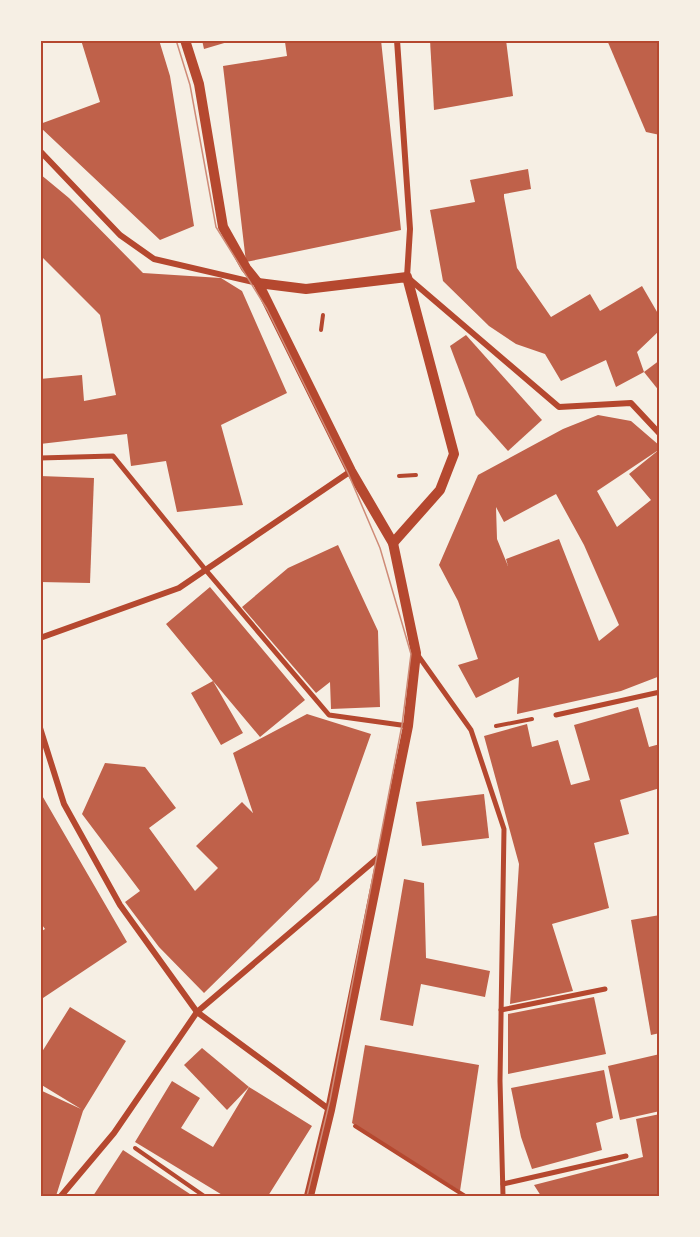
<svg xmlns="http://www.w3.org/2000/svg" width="700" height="1237" font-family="Raleway,sans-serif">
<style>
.building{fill:#bf614a;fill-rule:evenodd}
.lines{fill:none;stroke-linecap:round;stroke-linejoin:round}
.path{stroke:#b5482f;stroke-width:4}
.pedestrian{stroke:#b5482f;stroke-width:5}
.minor{stroke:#b5482f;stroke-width:6}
.tertiary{stroke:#b5482f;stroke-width:10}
.tram{stroke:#cf8b77;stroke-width:1.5}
.neatline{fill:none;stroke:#b5482f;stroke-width:2}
</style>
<rect width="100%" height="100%" fill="#f6efe4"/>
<g class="building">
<path d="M81,40H159L170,76L194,226L160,240L40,127V124L100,102Z"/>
<path d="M202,40H231V41L204,49Z"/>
<path d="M295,40H381L401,230L246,262L223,66L287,56L285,42Z"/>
<path d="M430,40H506L513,96L434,110Z"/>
<path d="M607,40H660V135L646,132Z"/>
<path d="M528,169L531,189L504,194V197L517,268L551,317L590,294L600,311L642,286L660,317V330L637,352L644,372L616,387L606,360L561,381L545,354L516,344L489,326L443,281L430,210L475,202L470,180Z"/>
<path d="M40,174L69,198L143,273L221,278L242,291L287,393L221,425L243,505L177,512L166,461L131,466L127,434L40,444V379L82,375L84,401L116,395L100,315L40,255Z"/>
<path d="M466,335L542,420L508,451L476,415L450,346Z"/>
<path d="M660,360V392L644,372Z"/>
<path d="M598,415L631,421L660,446V449L597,491L617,527L651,500L629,474L660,449V676L621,691L517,714L519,677L476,698L458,665L478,659L458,601L439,565L478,475L563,429ZM556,494L584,545L619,625L599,641L559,539L506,559L508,566L497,539L496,507L504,522Z"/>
<path d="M40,476L94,478L90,583L40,582Z"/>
<path d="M338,545L378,631L380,707L331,709L330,682L316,693L242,607L288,568Z"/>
<path d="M210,587L305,700L260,737L213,681L243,733L221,745L191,693L213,681L166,624Z"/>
<path d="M638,707L649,747L660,744V788L620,800L629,834L594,843L609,908L552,924L573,991L510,1004L519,864L484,736L527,724L532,747L558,740L571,785L590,780L574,725Z"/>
<path d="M307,714L371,734L319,880L204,993L159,947L125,902L140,891L82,814L105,763L145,767L176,808L149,828L195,891L218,868L196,846L242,802L253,813L233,753Z"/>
<path d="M40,792L127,942L40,1000V932L45,929L40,922Z"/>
<path d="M484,794L489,838L422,846L416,802Z"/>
<path d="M404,879L424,883L426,958L490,971L485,997L421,984L413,1026L380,1020Z"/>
<path d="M660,915V1033L651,1035L631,920Z"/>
<path d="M594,997L606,1054L508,1074V1014Z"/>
<path d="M70,1007L126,1041L83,1111L56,1196H40V1090L81,1109L40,1084V1055Z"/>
<path d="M365,1045L479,1065L460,1191L352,1123Z"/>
<path d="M202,1048L249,1087L227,1110L184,1065Z"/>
<path d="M660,1054V1111L620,1120L608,1066Z"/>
<path d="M604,1070L613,1118L596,1123L602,1150L532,1169L521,1137L511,1088Z"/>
<path d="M172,1081L200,1098L181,1128L213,1147L249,1087L312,1126L268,1196H224L135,1142Z"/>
<path d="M660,1114V1196H541L534,1185L643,1157L636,1119Z"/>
<path d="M123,1150L193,1196H93Z"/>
</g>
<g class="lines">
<g class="path">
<path d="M321,330L323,315"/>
<path d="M399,476L416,475"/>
<path d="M496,726L532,719"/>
<path d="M355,1126L465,1196"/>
<path d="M135,1148L204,1196"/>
</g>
<g class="pedestrian">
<path d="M40,458L113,456L204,568L329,715L408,726"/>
<path d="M417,654L471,730L504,829L500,1081L503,1196"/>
<path d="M556,715L660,692"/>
<path d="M501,1010L605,989"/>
<path d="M503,1184L626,1156"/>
</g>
<g class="minor">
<path d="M397,40L410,229L407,277L559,407L631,403L660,434"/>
<path d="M40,151L120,235L154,259L257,283"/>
<path d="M40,638L179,588L351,471"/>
<path d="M40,728L64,804L120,905L197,1012L330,1110"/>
<path d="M61,1196L114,1133L197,1012L380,856"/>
</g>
<g class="tertiary">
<path d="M185,40L199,84L223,227L246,268L258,283L351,471L393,543L416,653L408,726L330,1110L309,1196"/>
<path d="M258,283L306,289L407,277L454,454L440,490L393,543"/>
</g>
<path class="tram" d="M176,40L190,85L216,227L267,309L348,473L380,548L411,654L402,725L330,1100L307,1196"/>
</g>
<rect width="700" height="1237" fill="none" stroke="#f6efe4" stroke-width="84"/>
<rect x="42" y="42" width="616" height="1153" class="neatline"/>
</svg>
